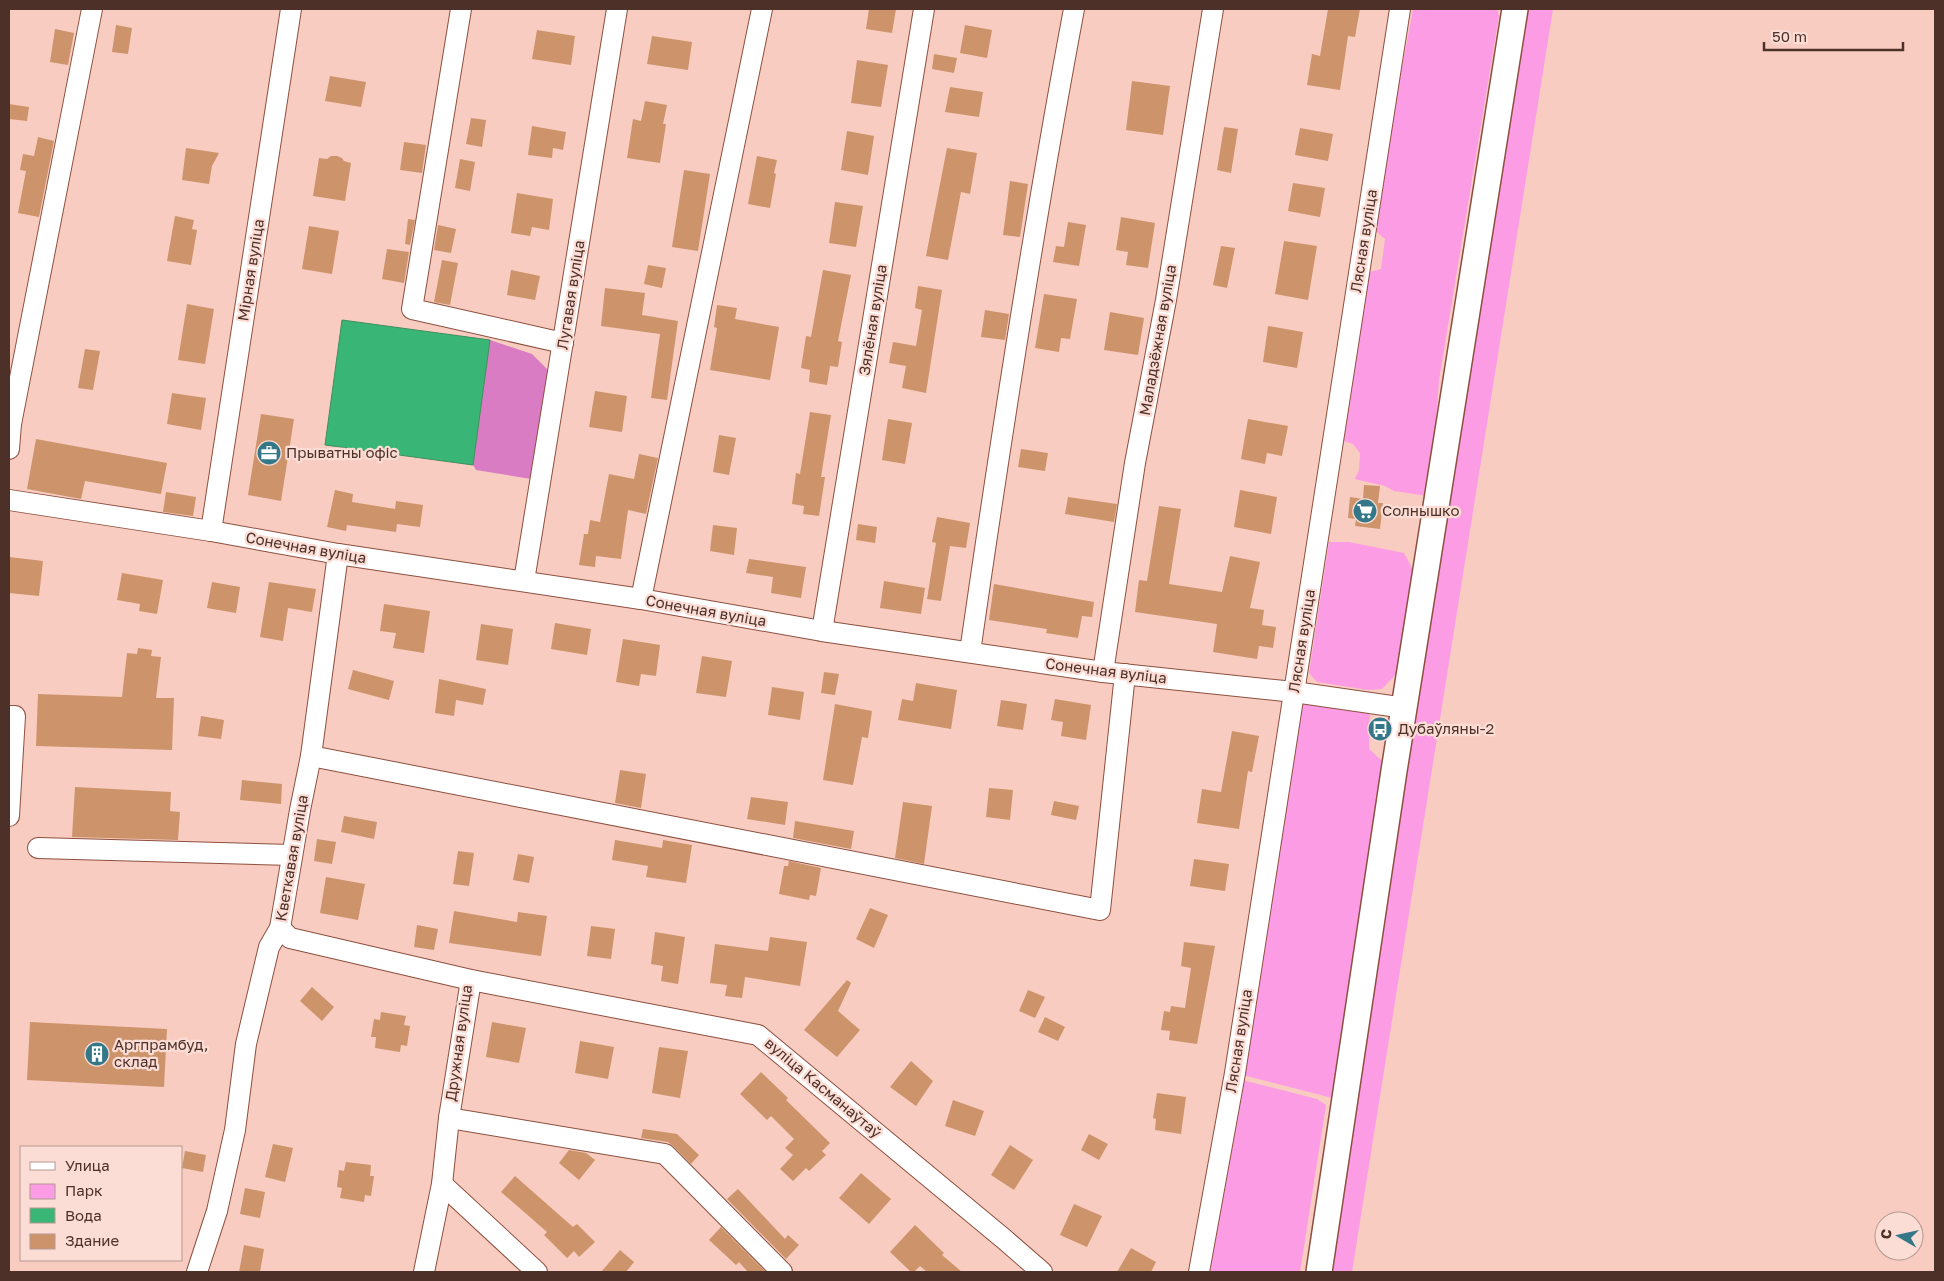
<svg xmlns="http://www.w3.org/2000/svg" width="1944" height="1281" font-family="'Golos Text',sans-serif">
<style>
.green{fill:#fc9ce5}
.forest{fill:#d97cc3}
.water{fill:#39b675;stroke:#3f8e5e}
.building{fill:#cd946c}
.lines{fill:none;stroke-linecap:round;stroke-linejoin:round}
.minor-casing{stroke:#8d503f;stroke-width:22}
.major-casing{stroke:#8d503f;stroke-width:28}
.minor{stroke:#fff;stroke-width:20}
.major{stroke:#fff;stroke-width:25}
.labels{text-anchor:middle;stroke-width:4.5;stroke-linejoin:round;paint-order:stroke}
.street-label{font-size:15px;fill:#4d3129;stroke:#fbddd5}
.poi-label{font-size:15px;fill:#4d3129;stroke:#fbddd5;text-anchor:start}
</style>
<rect width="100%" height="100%" fill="#f8ccc0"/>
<g class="green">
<path d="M1413,9H1497L1499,16L1439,380L1432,476L1427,496L1394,491L1385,486L1355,479L1359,470L1360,453L1353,444L1340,440L1366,273L1381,269L1385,239L1372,228Z"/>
<path d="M1515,9H1553L1352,1272H1319L1344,1101L1235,1073L1294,692L1370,702L1369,749L1393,771Z"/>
<path d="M1329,542H1349L1404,553L1415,574L1398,672L1382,689L1368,690L1317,682L1309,673Z"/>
<path d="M1238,1079L1317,1099L1326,1105L1300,1272H1203Z"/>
</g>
<path class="forest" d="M490,340L532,354L549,371L531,479L476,470L473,465Z"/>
<path class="water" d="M342,320L490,340L473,465L325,445Z"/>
<g class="building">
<path d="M869,9H896L892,33L866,29Z"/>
<path d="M1328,9H1360L1355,37L1348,36L1340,90L1307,85L1312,54L1320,56Z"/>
<path d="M116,25L132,28L128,54L112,52Z"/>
<path d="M965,25L992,30L987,58L960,53Z"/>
<path d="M55,29L74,33L68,65L50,62Z"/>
<path d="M537,30L575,36L571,65L532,59Z"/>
<path d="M652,36L692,42L688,70L647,64Z"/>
<path d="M934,54L957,58L954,73L932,69Z"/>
<path d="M857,60L888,65L881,107L851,103Z"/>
<path d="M330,76L366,82L361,107L325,101Z"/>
<path d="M1132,81L1170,86L1163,135L1126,130Z"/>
<path d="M950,87L983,92L979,117L945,112Z"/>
<path d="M645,101L667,105L663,124H666L660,163L627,158L633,119L641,121Z"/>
<path d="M9,104L29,107L27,121L9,119Z"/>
<path d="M471,118L486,120L482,147L466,144Z"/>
<path d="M532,126L566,132L563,150L553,148L552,158L528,155Z"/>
<path d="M1224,127L1238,129L1231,173L1217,170Z"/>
<path d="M1300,128L1333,134L1328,161L1295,155Z"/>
<path d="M847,131L874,136L868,175L841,170Z"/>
<path d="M38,137L54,141L39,217L18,213L26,171L20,170L23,154L34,156Z"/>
<path d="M404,142L426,145L422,173L400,170Z"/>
<path d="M186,148L219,153L212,166L209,184L182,180Z"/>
<path d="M947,148L977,153L970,194L961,192L948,260L926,256Z"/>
<path d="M331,156H337L342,158L344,161L351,163L345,201L313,196L319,158L327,159Z"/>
<path d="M757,156L777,160L774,173L776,174L770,208L748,204Z"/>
<path d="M460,159L475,162L470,191L455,188Z"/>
<path d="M684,170L710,174L698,251L672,247Z"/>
<path d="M1010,181L1028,184L1020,237L1003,235Z"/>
<path d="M1293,183L1325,188L1320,217L1288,211Z"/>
<path d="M517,193L553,199L549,230L532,227L530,236L511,233Z"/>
<path d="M835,202L863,206L856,247L829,243Z"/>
<path d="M175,216L194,220L192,229L197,230L191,265L167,261Z"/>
<path d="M1121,217L1155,223L1148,268L1126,265L1128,252L1116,250Z"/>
<path d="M408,219L415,220L410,245L405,244Z"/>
<path d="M1068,222L1086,225L1079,266L1053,262L1056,246L1064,247Z"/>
<path d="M438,225L456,229L451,253L434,250Z"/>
<path d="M309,226L339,231L332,274L302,269Z"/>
<path d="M1284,241L1317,246L1308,300L1275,294Z"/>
<path d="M1221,246L1235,248L1227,288L1213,285Z"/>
<path d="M387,249L409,252L404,283L382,279Z"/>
<path d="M442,260L458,263L450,305L434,302Z"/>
<path d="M648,265L666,268L662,288L644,284Z"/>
<path d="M511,270L540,276L535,300L507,295Z"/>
<path d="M823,270L851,275L838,341L842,342L838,367L830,366L827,385L809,382L810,370L801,368L806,336L811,337Z"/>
<path d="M918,286L942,290L926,393L902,388L906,366L889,363L893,342L916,346L922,310L915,308Z"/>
<path d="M605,288L645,293L642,315L678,321L667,400L651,398L660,334L601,326Z"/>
<path d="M1044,294L1077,299L1070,339L1061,338L1059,352L1035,348Z"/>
<path d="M187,304L214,309L205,364L178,360Z"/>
<path d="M717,305L737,308L735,319L779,327L770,380L710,370L717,328L714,327Z"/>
<path d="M985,310L1009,314L1005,340L981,337Z"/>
<path d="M1110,312L1144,318L1138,355L1104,350Z"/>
<path d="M1268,326L1303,332L1297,368L1263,362Z"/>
<path d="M85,349L100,351L93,390L78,388Z"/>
<path d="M595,391L627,396L622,432L589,427Z"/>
<path d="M172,393L206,398L201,430L167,424Z"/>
<path d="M810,412L831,415L821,477H825L819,516L803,514L804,506L792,504L796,473L800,474Z"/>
<path d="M261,414L294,419L281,501L248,495Z"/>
<path d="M888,419L912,423L905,464L882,460Z"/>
<path d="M1248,419L1288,426L1282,456L1267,453L1265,464L1241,459Z"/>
<path d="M719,435L736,438L729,475L713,472Z"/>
<path d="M36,439L167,463L161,494L85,481L81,499L27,489Z"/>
<path d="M1021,449L1048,453L1045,471L1018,467Z"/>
<path d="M639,454L658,458L646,514L628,510L621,559L596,556L595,567L579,565L584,534H588L590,520L600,522L609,474L634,479Z"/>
<path d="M1364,485L1380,486L1378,503H1383L1380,529L1355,526L1356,519L1348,518L1350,497L1363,499Z"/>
<path d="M335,490L353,494L352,502L395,509L396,501L423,505L420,527L397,524L396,532L347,525L346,531L327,527Z"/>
<path d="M1240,490L1277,497L1271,534L1234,527Z"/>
<path d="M166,492L196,497L193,516L163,512Z"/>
<path d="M1068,497L1117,504L1114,522L1065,514Z"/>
<path d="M1159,506L1181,509L1169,584L1222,592L1230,556L1260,562L1250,608L1264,610L1262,625L1276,627L1273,648L1259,646L1257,659L1213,652L1217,624L1135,612L1139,580L1147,581Z"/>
<path d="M937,517L970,523L966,548L950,546L941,601L927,599L936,543L932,542Z"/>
<path d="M858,524L877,527L875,543L856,540Z"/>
<path d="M713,525L737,528L734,555L710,551Z"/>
<path d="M9,557L43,561L39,596L9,593Z"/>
<path d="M749,559L806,567L801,598L771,593L773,577L746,573Z"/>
<path d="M122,573L163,580L157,614L139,611L140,604L117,600Z"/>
<path d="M884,581L925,588L921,614L880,608Z"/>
<path d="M212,582L240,587L236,613L207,608Z"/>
<path d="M269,582L316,589L312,612L288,608L283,641L260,637Z"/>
<path d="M994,584L1094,602L1092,617L1082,616L1078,638L1046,633L1047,629L989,620Z"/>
<path d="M384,604L430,611L424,653L393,648L396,633L380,631Z"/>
<path d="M555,623L591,629L587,655L551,649Z"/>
<path d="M481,624L513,629L508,665L476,660Z"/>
<path d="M623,639L660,645L656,676L641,674L639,686L616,682Z"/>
<path d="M138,648L152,650L151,656L161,657L156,698H174L172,750L36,746L38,694L122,697L127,653L137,654Z"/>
<path d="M702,656L732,661L726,697L696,693Z"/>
<path d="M353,670L394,681L389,700L348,689Z"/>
<path d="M824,672L839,674L835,695L821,693Z"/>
<path d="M439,679L486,689L483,705L456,700L454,716L435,713Z"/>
<path d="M916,683L957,690L951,729L898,720L902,699L913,701Z"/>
<path d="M772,687L804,692L800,720L768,715Z"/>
<path d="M1055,699L1091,705L1086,740L1061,736L1063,722L1051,720Z"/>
<path d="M1001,700L1027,704L1023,730L997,726Z"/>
<path d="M835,704L872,711L868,738L862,737L853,785L823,780Z"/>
<path d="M201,716L224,720L221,739L198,736Z"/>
<path d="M1232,731L1259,736L1252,772L1248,771L1239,829L1197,823L1202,789L1221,792Z"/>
<path d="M620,770L646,774L641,808L615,803Z"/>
<path d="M242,780L282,784L281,804L240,800Z"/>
<path d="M75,787L171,792L170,811L180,812L178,840L72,837Z"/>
<path d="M989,788L1013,790L1010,820L986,817Z"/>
<path d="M751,797L788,802L785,825L747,819Z"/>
<path d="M1054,801L1079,806L1076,820L1051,815Z"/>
<path d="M903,802L932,806L924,864L895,858Z"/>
<path d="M344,816L377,822L374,839L341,832Z"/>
<path d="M795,821L854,831L851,849L793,838Z"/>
<path d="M317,839L336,842L332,864L314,861Z"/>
<path d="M615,840L662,848L663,840L692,845L686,883L646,877L648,866L612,860Z"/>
<path d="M458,851L474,853L469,886L453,884Z"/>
<path d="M518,854L534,857L529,883L513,880Z"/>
<path d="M1194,859L1229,864L1225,891L1190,886Z"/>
<path d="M789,861L821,868L816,896L810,895L809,900L779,894L784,866H788Z"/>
<path d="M326,877L365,884L358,920L320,913Z"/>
<path d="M870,908L888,915L874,948L856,939Z"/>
<path d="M454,911L517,922L518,912L547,916L541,956L449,943Z"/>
<path d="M417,925L438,929L434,950L414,947Z"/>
<path d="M591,926L615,929L611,959L587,956Z"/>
<path d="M655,932L685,937L678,984L661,981L663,966L651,964Z"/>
<path d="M770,937L807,942L800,986L745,977L742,998L725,996L727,985L710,983L715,944L768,951Z"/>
<path d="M1184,942L1215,946L1197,1044L1169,1040L1170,1031L1161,1030L1164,1011L1170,1012L1171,1006L1185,1008L1191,968L1181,966Z"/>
<path d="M847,980L851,983L838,1011L860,1030L837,1057L804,1030Z"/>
<path d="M312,987L334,1007L322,1021L300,1001Z"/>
<path d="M1028,990L1045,997L1035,1018L1019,1011Z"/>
<path d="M381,1012L406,1016L404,1025L410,1026L407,1046L401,1045L400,1052L375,1048L376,1037H371L374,1019L380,1020Z"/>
<path d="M1045,1017L1065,1027L1058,1041L1038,1032Z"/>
<path d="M30,1022L167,1029L164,1087L27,1080Z"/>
<path d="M492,1022L526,1028L519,1063L486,1057Z"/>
<path d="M580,1041L614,1047L608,1079L575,1073Z"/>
<path d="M659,1047L688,1051L680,1098L652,1093Z"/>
<path d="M911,1061L933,1081L916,1106L890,1087Z"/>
<path d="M761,1072L788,1098L786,1100L830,1143L822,1151L826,1155L809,1171L806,1168L793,1181L780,1169L793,1155L785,1148L794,1139L771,1116L767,1120L740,1094Z"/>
<path d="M1157,1093L1186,1097L1181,1134L1155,1130L1156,1119L1153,1118Z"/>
<path d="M953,1100L984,1111L975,1136L945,1126Z"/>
<path d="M643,1129L677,1134L699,1155L691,1164L673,1146L668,1142L641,1138Z"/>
<path d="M1089,1134L1108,1144L1099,1160L1081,1150Z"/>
<path d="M273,1144L293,1148L285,1182L265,1177Z"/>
<path d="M1010,1145L1033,1160L1014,1190L991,1175Z"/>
<path d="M569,1150L586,1153L595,1160L579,1180L559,1163Z"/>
<path d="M185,1151L206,1155L203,1172L182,1168Z"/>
<path d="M346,1162L371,1165L370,1176H374L371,1196L365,1195L364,1202L340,1198L342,1188L337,1187L339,1170L344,1171Z"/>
<path d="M861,1173L891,1199L869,1224L839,1198Z"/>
<path d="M515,1176L573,1227L577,1224L595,1242L579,1257L574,1251L567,1258L544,1235L547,1232L501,1192Z"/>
<path d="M245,1188L265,1192L260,1218L240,1214Z"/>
<path d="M738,1189L785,1239L788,1235L799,1245L786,1259L727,1199Z"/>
<path d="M1074,1204L1102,1216L1087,1247L1060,1235Z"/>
<path d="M915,1225L944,1253L942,1255L962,1272H927L920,1266L914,1272H911L890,1252Z"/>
<path d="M721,1227L765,1271L764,1272H748L739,1262L736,1265L709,1240Z"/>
<path d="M244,1245L264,1249L260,1272H239Z"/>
<path d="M1131,1248L1156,1262L1151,1272H1117Z"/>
<path d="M620,1250L634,1262L626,1272H601Z"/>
</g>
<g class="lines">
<defs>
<g id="minor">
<path d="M461,9L412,309L563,343"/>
<path d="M11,424L92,9"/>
<path d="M9,449L12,411"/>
<path d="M9,500L211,531L338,554L641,599L822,631L1103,672L1294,692L1405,708"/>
<path d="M211,531L291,9"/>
<path d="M524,581L617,9"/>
<path d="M641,599L762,9"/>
<path d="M822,631L924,9"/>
<path d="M970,652C1001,437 1034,222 1074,9"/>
<path d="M1103,672L1135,463L1166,300L1213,9"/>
<path d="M9,716H15L9,816"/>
<path d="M311,756L1100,910L1125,674"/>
<path d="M38,848L292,855"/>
<path d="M280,928L290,938L471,980L758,1035L1004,1239L1042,1272"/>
<path d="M449,1118L665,1154L782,1272"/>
<path d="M442,1184L537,1272"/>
<path d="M197,1272L217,1211L235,1130L246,1044L269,947L280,928L300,810L311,756L338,554"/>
<path d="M424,1272L442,1184L449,1118L471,980"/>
<path d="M1199,1272L1235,1073L1400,9"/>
</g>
<path id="major" d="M1319,1272L1394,771L1515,9"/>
</defs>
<use href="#minor" class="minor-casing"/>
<use href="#major" class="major-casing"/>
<use href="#minor" class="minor"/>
<use href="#major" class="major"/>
</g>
<defs>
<symbol id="office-disc" viewBox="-11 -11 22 22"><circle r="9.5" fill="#347788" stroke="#fbddd5"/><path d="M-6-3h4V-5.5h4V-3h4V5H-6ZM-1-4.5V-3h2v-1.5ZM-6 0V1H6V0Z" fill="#fff"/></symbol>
<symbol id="supermarket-disc" viewBox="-11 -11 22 22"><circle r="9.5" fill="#347788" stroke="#fbddd5"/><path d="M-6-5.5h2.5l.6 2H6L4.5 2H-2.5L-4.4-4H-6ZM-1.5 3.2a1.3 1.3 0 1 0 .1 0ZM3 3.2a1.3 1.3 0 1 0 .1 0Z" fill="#fff"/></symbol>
<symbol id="bus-disc" viewBox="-11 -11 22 22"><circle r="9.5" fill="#347788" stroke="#fbddd5"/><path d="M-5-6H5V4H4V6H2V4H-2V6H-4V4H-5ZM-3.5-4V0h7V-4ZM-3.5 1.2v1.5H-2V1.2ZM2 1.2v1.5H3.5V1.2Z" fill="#fff"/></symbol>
<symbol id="building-disc" viewBox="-11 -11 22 22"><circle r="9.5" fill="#347788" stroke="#fbddd5"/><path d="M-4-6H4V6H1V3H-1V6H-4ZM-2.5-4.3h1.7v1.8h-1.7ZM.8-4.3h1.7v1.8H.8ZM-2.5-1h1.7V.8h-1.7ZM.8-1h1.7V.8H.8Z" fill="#fff"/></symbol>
</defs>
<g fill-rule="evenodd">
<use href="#office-disc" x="255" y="439" width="28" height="28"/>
<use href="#supermarket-disc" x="1351" y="497" width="28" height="28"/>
<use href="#bus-disc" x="1366" y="715" width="28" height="28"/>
<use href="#building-disc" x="83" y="1040" width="28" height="28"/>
</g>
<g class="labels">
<g class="street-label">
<text transform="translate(1364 241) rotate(-81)" y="5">Лясная вуліца</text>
<text transform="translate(251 270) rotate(-81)" y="5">Мірная вуліца</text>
<text transform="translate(571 295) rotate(-81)" y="5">Лугавая вуліца</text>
<text transform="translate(873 320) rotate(-81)" y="5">Зялёная вуліца</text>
<text transform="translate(1158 340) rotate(-80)" y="5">Маладзёжная вуліца</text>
<text transform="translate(306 548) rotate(10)" y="5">Сонечная вуліца</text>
<text transform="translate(706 611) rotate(10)" y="5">Сонечная вуліца</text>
<text transform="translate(1302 641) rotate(-81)" y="5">Лясная вуліца</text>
<text transform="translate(1106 671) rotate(7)" y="5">Сонечная вуліца</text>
<text transform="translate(292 858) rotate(-80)" y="5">Кветкавая вуліца</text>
<text transform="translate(1239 1041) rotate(-81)" y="5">Лясная вуліца</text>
<text transform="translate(459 1043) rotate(-82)" y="5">Дружная вуліца</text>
<text transform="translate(823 1088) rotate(40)" y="5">вуліца Касманаўтаў</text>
</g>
<g class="poi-label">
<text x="286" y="458">Прыватны офіс</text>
<text x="1382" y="516">Солнышко</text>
<text x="1398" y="734">Дубаўляны-2</text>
<text x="114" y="1050">Аргпрамбуд,<tspan x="114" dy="17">склад</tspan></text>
</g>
</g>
<rect width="1944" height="1281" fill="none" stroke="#4d3129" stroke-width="20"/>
<rect x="20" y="1146" width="162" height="115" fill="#fbddd5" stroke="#b59890"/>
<rect x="30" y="1162" width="25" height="8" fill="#ffffff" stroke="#b59890"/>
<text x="65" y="1171" font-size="15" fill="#4d3129">Улица</text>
<rect x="30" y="1184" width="25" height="15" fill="#fc9ce5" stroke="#b59890"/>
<text x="65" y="1196" font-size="15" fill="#4d3129">Парк</text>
<rect x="30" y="1208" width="25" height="15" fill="#39b675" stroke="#b59890"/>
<text x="65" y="1221" font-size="15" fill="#4d3129">Вода</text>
<rect x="30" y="1234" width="25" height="15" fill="#cd946c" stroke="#b59890"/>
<text x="65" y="1246" font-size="15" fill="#4d3129">Здание</text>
<g transform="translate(1899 1236) rotate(279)"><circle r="24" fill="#fbddd5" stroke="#b59890"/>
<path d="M0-4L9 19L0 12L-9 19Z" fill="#347788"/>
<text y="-8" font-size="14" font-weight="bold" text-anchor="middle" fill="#4d3129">С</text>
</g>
<path d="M1764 42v8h139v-8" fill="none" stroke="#4d3129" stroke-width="2.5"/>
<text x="1772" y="42" font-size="15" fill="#4d3129" stroke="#fbddd5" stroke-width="4" paint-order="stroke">50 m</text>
</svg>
